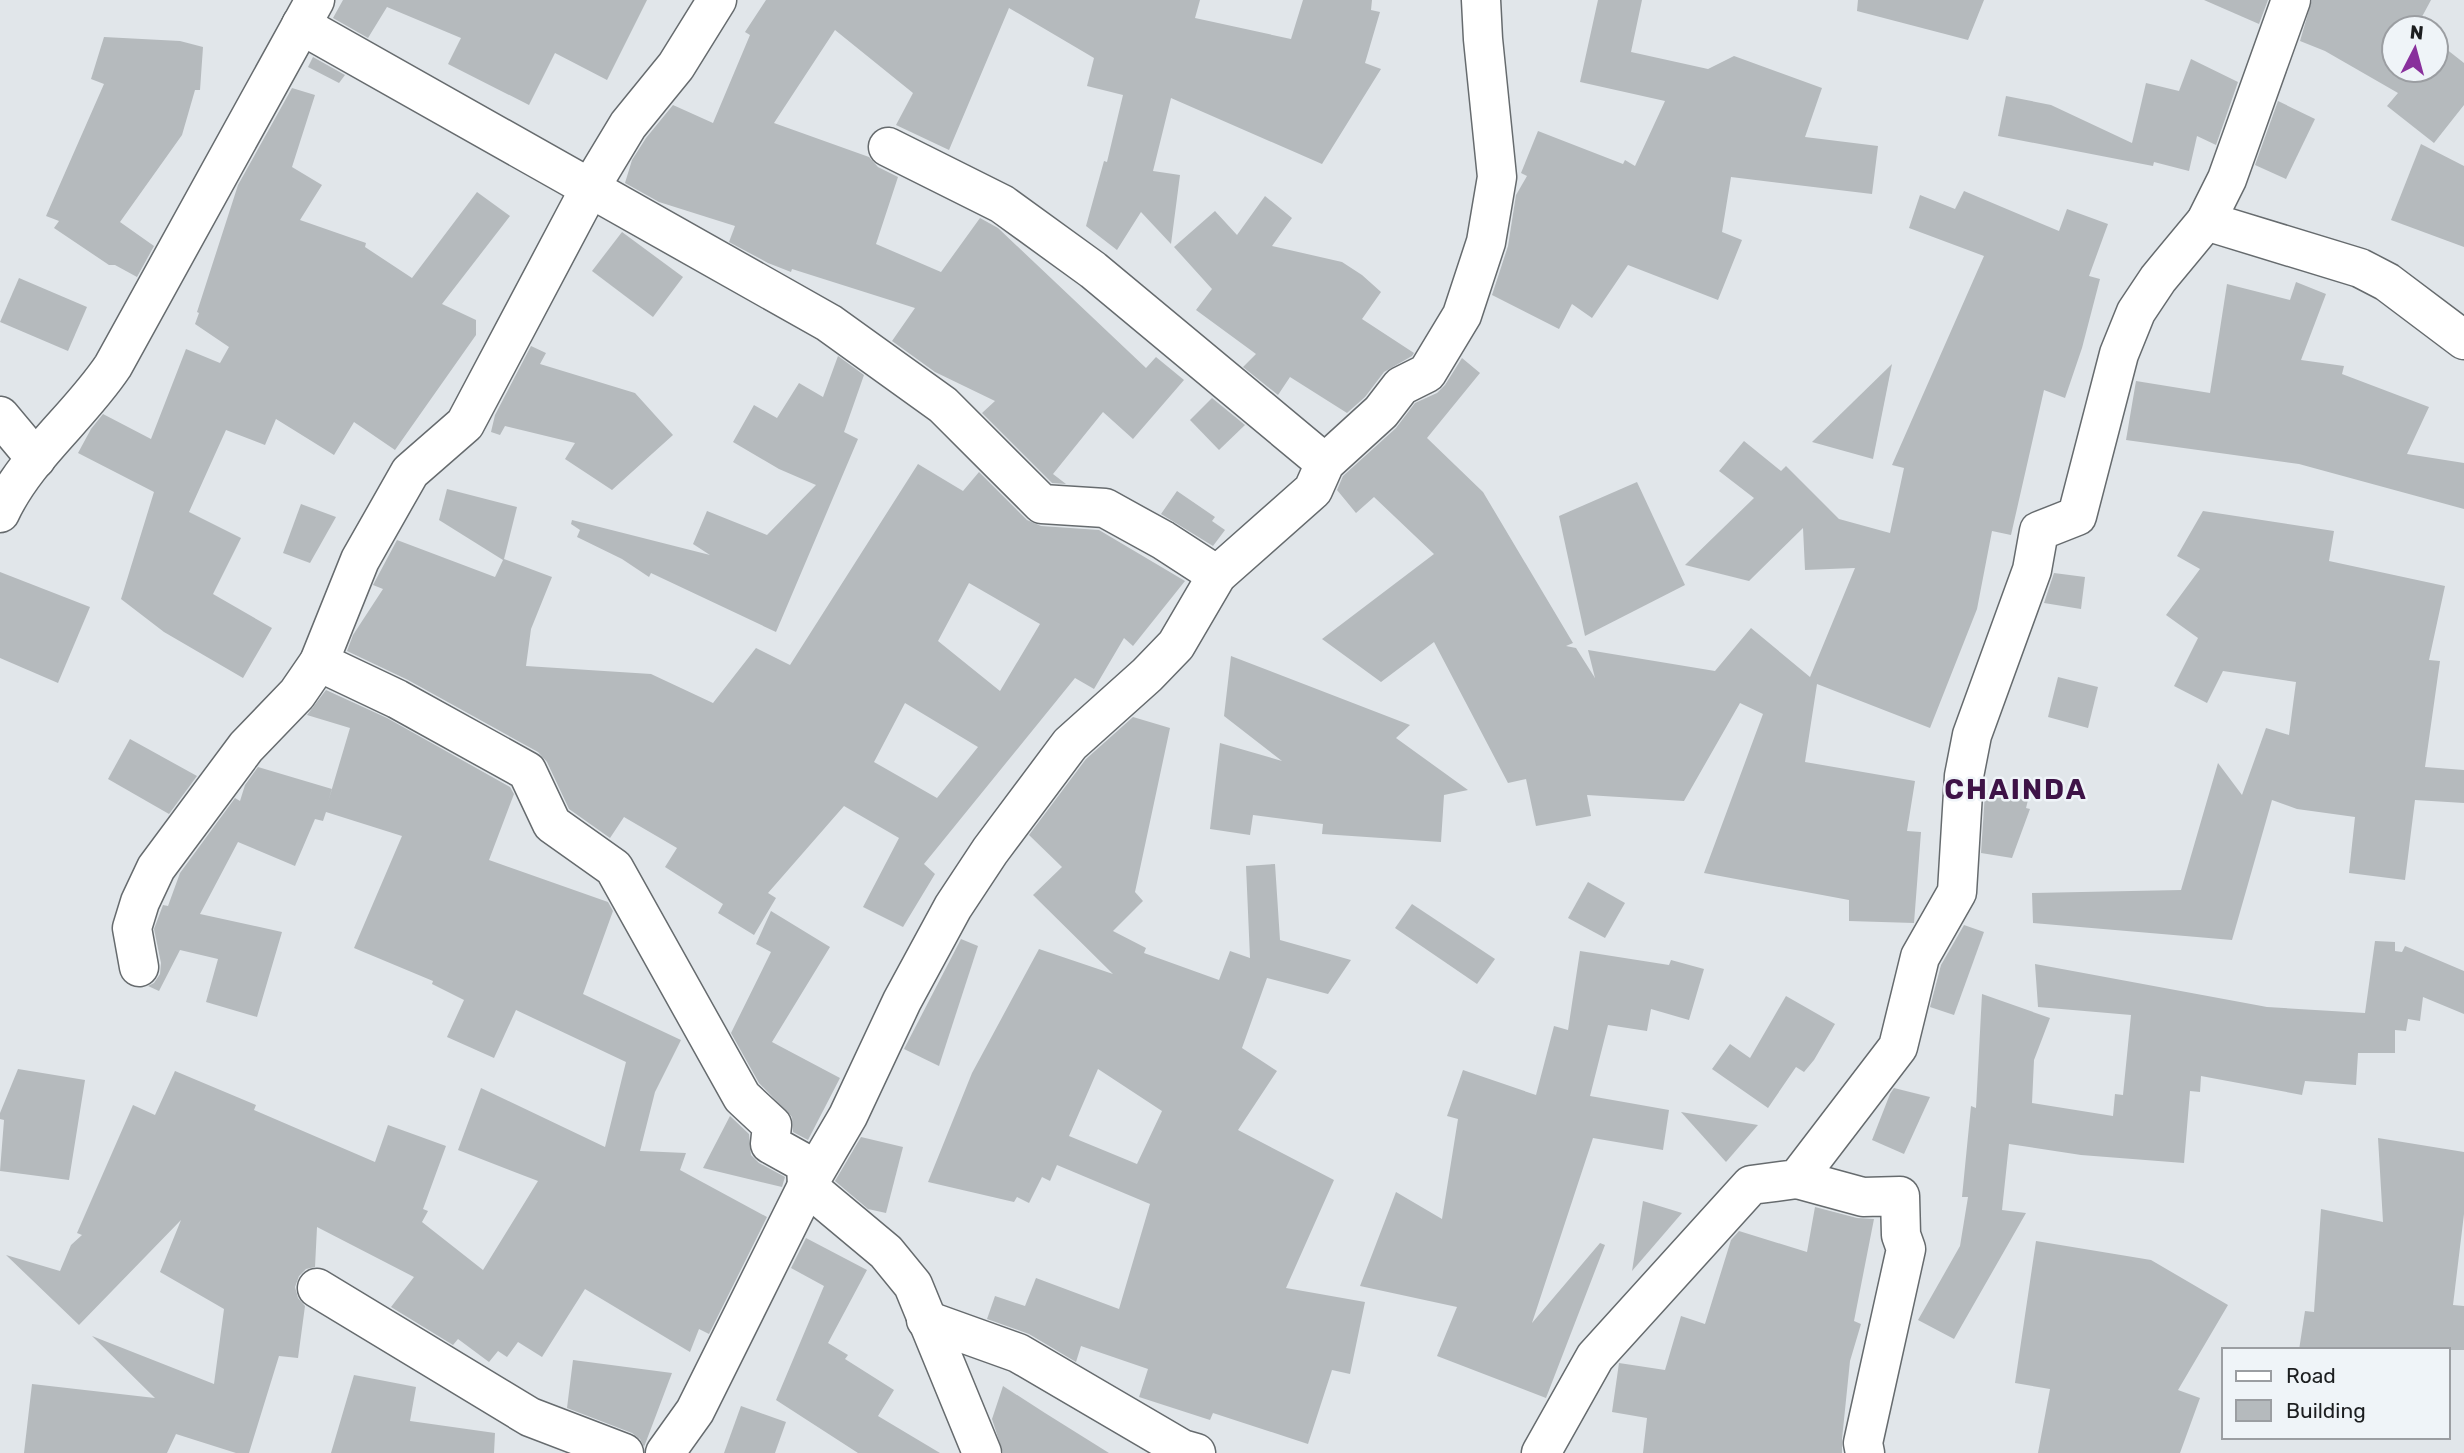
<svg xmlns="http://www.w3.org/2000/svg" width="2464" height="1453" font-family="Rubik,sans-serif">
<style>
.building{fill:#b5babd;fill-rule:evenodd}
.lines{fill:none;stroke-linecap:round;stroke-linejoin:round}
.street-casing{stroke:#666b6e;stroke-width:41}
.street{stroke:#fff;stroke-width:38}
.labels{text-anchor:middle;stroke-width:5;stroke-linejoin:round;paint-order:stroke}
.district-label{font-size:28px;font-weight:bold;letter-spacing:2px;fill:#3e1347;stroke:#eff4f8}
</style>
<rect width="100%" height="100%" fill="#e1e6ea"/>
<g class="building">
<path d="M343,0H647L607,80L555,53L529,105L448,64L461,38L387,7L368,38L333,18Z"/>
<path d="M766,0H1200L1195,18L1291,39L1303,0H1372L1371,10L1380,12L1365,63L1381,69L1322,164L1171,98L1153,171L1180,175L1171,244L1141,212L1117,250L1086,226L1104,161L1107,162L1123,95L1087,86L1094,58L1009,8L949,150L896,125L913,93L835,30L774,123L869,157L878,167L898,177L876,244L941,272L980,218L998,228L1146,368L1156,357L1184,380L1133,439L1103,412L1053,474L1066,484L1052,483L982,413L995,401L935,372L892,341L915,308L792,269L791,272L768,263L729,242L735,226L659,202L625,183L632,160L646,138L673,105L713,123L750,35L745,32Z"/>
<path d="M1598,0H1642L1631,52L1708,69L1734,56L1822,88L1805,137L1878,146L1872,194L1731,177L1722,232L1742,240L1718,300L1628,265L1592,318L1572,304L1559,329L1492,295L1508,246L1516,195L1527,176L1521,173L1538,131L1623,164L1625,160L1635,166L1665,101L1580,82Z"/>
<path d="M1858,0H1984L1968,40L1857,11Z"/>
<path d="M2204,0H2268L2259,24Z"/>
<path d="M2312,0H2431L2417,26L2420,28H2394V70H2436V41L2464,63V105L2434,143L2387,106L2398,93L2325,51L2300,41Z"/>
<path d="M104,37L180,41L203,47L200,90H195L182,135L120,222L154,246L137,277L115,265H109L54,228L59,221L46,216L104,84L91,79Z"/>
<path d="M313,57L345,75L339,83L308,67Z"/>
<path d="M2191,59L2238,82L2216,145L2197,136L2189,171L2154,162L2153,166L1998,136L2006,96L2051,105L2132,143L2146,83L2179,91Z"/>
<path d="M292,88L315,95L292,167L322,185L300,220L366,243L365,247L412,278L477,192L510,216L442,304L476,320V335L395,450L354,422L334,455L276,419L265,445L226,430L189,512L241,538L213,594L272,628L243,678L164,632L121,599L154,492L78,453L91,429L103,414L151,439L186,349L220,363L229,347L195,324L199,313L197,312L238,185Z"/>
<path d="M2278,101L2315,119L2286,179L2255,165Z"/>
<path d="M2421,144L2464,166V247L2391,220Z"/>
<path d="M1964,191L2059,231L2067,209L2108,224L2089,276L2100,279L2082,348L2065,398L2044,390L2011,535L1992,531L1977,609L1930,728L1817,684L1805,762L1915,781L1907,831L1921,832L1914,923L1849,921V900L1704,873L1763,714L1740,703L1684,801L1587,795L1591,816L1536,826L1526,779L1508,783L1434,642L1381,682L1322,639L1434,554L1374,497L1356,513L1337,490L1343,476L1396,428L1415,403L1437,393L1445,385L1462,358L1480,373L1427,438L1483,492L1573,643L1566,646L1576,648L1595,678L1588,650L1715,671L1751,628L1810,677L1855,568L1805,570L1803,528L1749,581L1685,565L1754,498L1719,471L1744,441L1781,471L1786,466L1839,519L1890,533L1904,468L1892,465L1984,256L1909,228L1920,195L1955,209Z"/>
<path d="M1265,196L1292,218L1272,246L1342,262L1362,275L1381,292L1362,319L1414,353L1412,356L1384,372L1365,397L1347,413L1290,377L1278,395L1243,367L1256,354L1196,310L1212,289L1174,247L1215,211L1237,235Z"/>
<path d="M622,232L683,277L653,317L592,271Z"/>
<path d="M19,278L87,307L68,351L0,322Z"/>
<path d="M2296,282L2326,294L2301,360L2344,366L2342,374L2429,407L2407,454L2464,463V509L2299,464L2126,440L2136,381L2210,393L2227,284L2290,300Z"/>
<path d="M531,346L546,353L540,364L635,393L673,435L612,490L565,459L575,443L505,426L500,435L491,432L495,415Z"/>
<path d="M838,356L864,375L844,432L858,439L776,632L651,573L649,577L622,559L577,537L580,530L571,524L572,520L710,555L693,544L707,511L767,535L816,485L779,469L733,442L754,405L777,418L799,383L823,397Z"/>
<path d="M1892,364L1873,459L1812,442Z"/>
<path d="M1212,398L1245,425L1219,450L1190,420Z"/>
<path d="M918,464L963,491L979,472L1027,520L1041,526L1099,530L1185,581L1133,646L1124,638L1094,689L1075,678L924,864L935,874L903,927L863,907L899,838L844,806L768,893L776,898L754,935L718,913L723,904L665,867L677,848L624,817L610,838L569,809L547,762L538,752L408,680L347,651L353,635L383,589L373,585L397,540L495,577L503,560L439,520L447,489L517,507L504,559L552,577L531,629L526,666L651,674L713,703L756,648L790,665ZM969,583L1040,624L1000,691L938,641ZM905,703L978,747L937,798L874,762Z"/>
<path d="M1637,482L1685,585L1585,636L1559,516Z"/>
<path d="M1177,491L1215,517L1212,521L1225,530L1213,546L1161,514Z"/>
<path d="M301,504L336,517L310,563L283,553Z"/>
<path d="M2203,511L2334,531L2329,561L2445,586L2429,660L2440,661L2425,767L2464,770V803L2415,800L2405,880L2349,873L2355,817L2297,809L2272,800L2232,940L2033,923L2032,893L2181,890L2218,763L2242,795L2266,728L2289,735L2296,682L2223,671L2207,703L2174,686L2198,638L2166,615L2200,569L2177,556Z"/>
<path d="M0,572L90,607L58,683L0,658Z"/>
<path d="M2054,573L2085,577L2081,609L2044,603Z"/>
<path d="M1231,656L1410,725L1396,738L1468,790L1444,795L1441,842L1322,834L1323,824L1253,815L1250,835L1210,829L1220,743L1282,761L1224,716Z"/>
<path d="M2058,677L2098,687L2088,728L2048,717Z"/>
<path d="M326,690L387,718L510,787L514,794L489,860L608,902L613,911L583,994L681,1040L655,1092L640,1151L686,1153L680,1170L767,1217L709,1334L699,1329L690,1352L585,1289L542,1357L518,1342L507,1357L498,1351L489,1362L458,1339L453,1345L391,1307L414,1277L317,1227L315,1267L306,1269L299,1276L295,1287L298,1298L305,1306L298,1358L279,1356L249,1453H236L176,1434L167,1453H24L32,1384L155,1398L92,1336L214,1384L224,1309L160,1272L181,1220L79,1325L6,1255L60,1271L71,1245L82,1235L77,1233L133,1105L155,1115L175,1071L256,1105L254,1110L375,1162L388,1125L446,1146L423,1209L428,1211L422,1222L483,1270L538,1181L458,1150L481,1088L605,1147L626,1062L516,1010L494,1058L447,1037L464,1000L432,984L433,981L354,948L402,836L326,812L323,821L315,819L295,866L238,842L200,914L282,932L257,1017L206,1002L218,959L180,950L159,991L148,986L154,983L160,974L161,963L154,929L163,905L168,906L180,873L235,798L240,801L245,785L258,767L332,789L328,802L350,728L307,715Z"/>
<path d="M1133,717L1170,728L1135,892L1143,901L1113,931L1146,948L1144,953L1219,980L1230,951L1250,958L1246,866L1275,864L1280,940L1351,960L1328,994L1267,978L1242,1048L1277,1071L1238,1130L1334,1180L1286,1288L1365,1302L1350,1374L1332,1370L1308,1444L1213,1413L1210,1420L1139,1397L1148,1369L1081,1346L1076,1362L1029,1334L987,1319L995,1296L1025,1306L1036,1278L1119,1309L1150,1204L1057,1165L1050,1181L1042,1177L1029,1203L1017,1197L1014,1202L928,1182L972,1073L1039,949L1113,974L1033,895L1062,867L1029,835L1086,759ZM1098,1069L1162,1111L1137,1164L1069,1136Z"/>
<path d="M130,739L197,776L169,814L108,779Z"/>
<path d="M1985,793L2028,800L2026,808L2030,809L2012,858L1981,853Z"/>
<path d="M1588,882L1625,903L1605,938L1568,918Z"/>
<path d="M1412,904L1495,959L1477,984L1395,928Z"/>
<path d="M771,911L830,947L772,1042L840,1078L808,1140L793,1132L792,1117L759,1083L731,1033L771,952L756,944Z"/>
<path d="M1964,925L1984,932L1954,1015L1930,1007L1941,965Z"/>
<path d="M961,939L978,946L939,1066L904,1049Z"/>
<path d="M2375,941L2395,942V951L2402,952L2405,946L2464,971V1014L2423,997L2420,1021L2408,1019L2406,1031L2395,1030V1053H2358L2356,1085L2305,1081L2302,1095L2201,1076L2200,1092L2190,1091L2184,1163L2081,1155L2009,1144L2002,1210L2026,1213L1954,1339L1918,1320L1960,1246L1968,1197H1962L1971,1106L1976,1108L1982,994L2050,1018L2034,1060L2032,1103L2113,1116L2115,1094L2123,1095L2131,1015L2038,1007L2035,964L2267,1007L2365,1013Z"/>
<path d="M1580,951L1669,965L1671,960L1704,969L1689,1020L1651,1009L1647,1031L1608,1025L1590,1096L1669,1110L1663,1150L1593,1138L1532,1323L1600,1243L1605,1245L1546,1398L1437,1356L1457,1307L1360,1286L1396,1192L1442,1219L1458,1119L1447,1116L1463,1070L1536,1095L1554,1026L1568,1030Z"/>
<path d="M1786,996L1835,1024L1814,1060L1804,1072L1796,1067L1768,1108L1712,1069L1730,1044L1750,1058Z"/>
<path d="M18,1069L85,1080L69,1180L0,1171L4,1120L0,1119V1113Z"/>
<path d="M1894,1088L1930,1097L1904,1154L1872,1140L1890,1094Z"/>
<path d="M1681,1112L1758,1125L1726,1162Z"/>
<path d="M730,1116L749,1134L751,1155L759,1163L785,1177L782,1187L703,1168Z"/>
<path d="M861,1137L903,1147L886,1213L868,1209L835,1181Z"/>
<path d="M2378,1138L2464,1152V1214L2453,1305L2464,1306V1350H2299L2305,1311L2314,1312L2321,1209L2383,1222Z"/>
<path d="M1643,1201L1682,1213L1632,1271Z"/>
<path d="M1815,1207L1857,1218L1874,1219L1854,1321L1861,1324L1850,1361L1842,1439V1453H1643L1647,1418L1612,1412L1619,1363L1665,1370L1681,1316L1705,1324L1731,1240L1739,1231L1807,1252Z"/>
<path d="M806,1238L867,1270L828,1343L848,1355L845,1359L894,1390L878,1416L940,1453H858L776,1400L824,1286L791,1268Z"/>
<path d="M2036,1241L2151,1260L2228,1305L2178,1390L2200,1398L2180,1453H2038L2050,1389L2015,1383Z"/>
<path d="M573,1360L672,1373L644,1447L640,1439L632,1433L567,1408Z"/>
<path d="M354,1375L416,1387L410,1421L495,1433L494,1453H331Z"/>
<path d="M1003,1386L1045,1413L1109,1453H1003L992,1419Z"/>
<path d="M741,1406L786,1422L775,1453H724Z"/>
</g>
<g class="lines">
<defs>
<g id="street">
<path d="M301,25L829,323L943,405L1042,504L1105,508L1163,540L1217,575"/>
<path d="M888,147L1002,204L1093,270L1325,463"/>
<path d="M2206,221L2360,268L2387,282L2464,340"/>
<path d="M0,416L36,459"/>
<path d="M0,513C26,457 79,417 113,366L315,0"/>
<path d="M319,662L397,699L527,771L552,824L614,868L742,1097L772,1125L770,1144L806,1164L807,1186L886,1252L913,1285L982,1453"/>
<path d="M139,967L132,928L140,902L156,868L246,747L297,694L319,662L360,560L410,472L465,424L590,188L628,125L676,66L717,0"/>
<path d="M1797,1179L1863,1197L1900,1196L1901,1235L1906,1249L1863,1443L1865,1453"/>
<path d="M317,1288L530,1417L624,1453"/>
<path d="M926,1320L1018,1353L1182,1449L1196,1453"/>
<path d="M665,1453L695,1411L807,1186L848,1116L902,1001L953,907L990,851L1070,744L1147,675L1176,645L1217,575L1313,490L1325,463L1381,412L1401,386L1427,373L1462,315L1486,242L1497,177L1483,39L1481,0"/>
<path d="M1541,1453L1595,1357L1751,1185L1797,1179L1898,1047L1920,957L1957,892L1964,776L1972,735L2032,570L2039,531L2077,516L2119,354L2136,312L2158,279L2206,221L2227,179L2291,0"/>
</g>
</defs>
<use href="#street" class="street-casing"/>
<use href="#street" class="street"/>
</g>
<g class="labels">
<g class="district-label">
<text x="2016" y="799">CHAINDA</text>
</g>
</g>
<rect x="2222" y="1348" width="228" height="91" fill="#eff4f8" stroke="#9b9ea2" stroke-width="2"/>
<rect x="2236" y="1371" width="35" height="10" fill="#ffffff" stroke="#9b9ea2" stroke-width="2"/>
<text x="2286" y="1383" font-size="21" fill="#1c1e20">Road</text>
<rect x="2236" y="1400" width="35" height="21" fill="#b5babd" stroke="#9b9ea2" stroke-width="2"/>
<text x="2286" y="1418" font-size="21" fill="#1c1e20">Building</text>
<g transform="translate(2415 49) rotate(6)"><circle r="33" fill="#eff4f8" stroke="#9b9ea2" stroke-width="2"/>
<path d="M0-5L12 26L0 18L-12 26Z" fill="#89309c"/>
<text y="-10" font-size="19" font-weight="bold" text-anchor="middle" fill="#1c1e20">N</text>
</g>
</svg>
